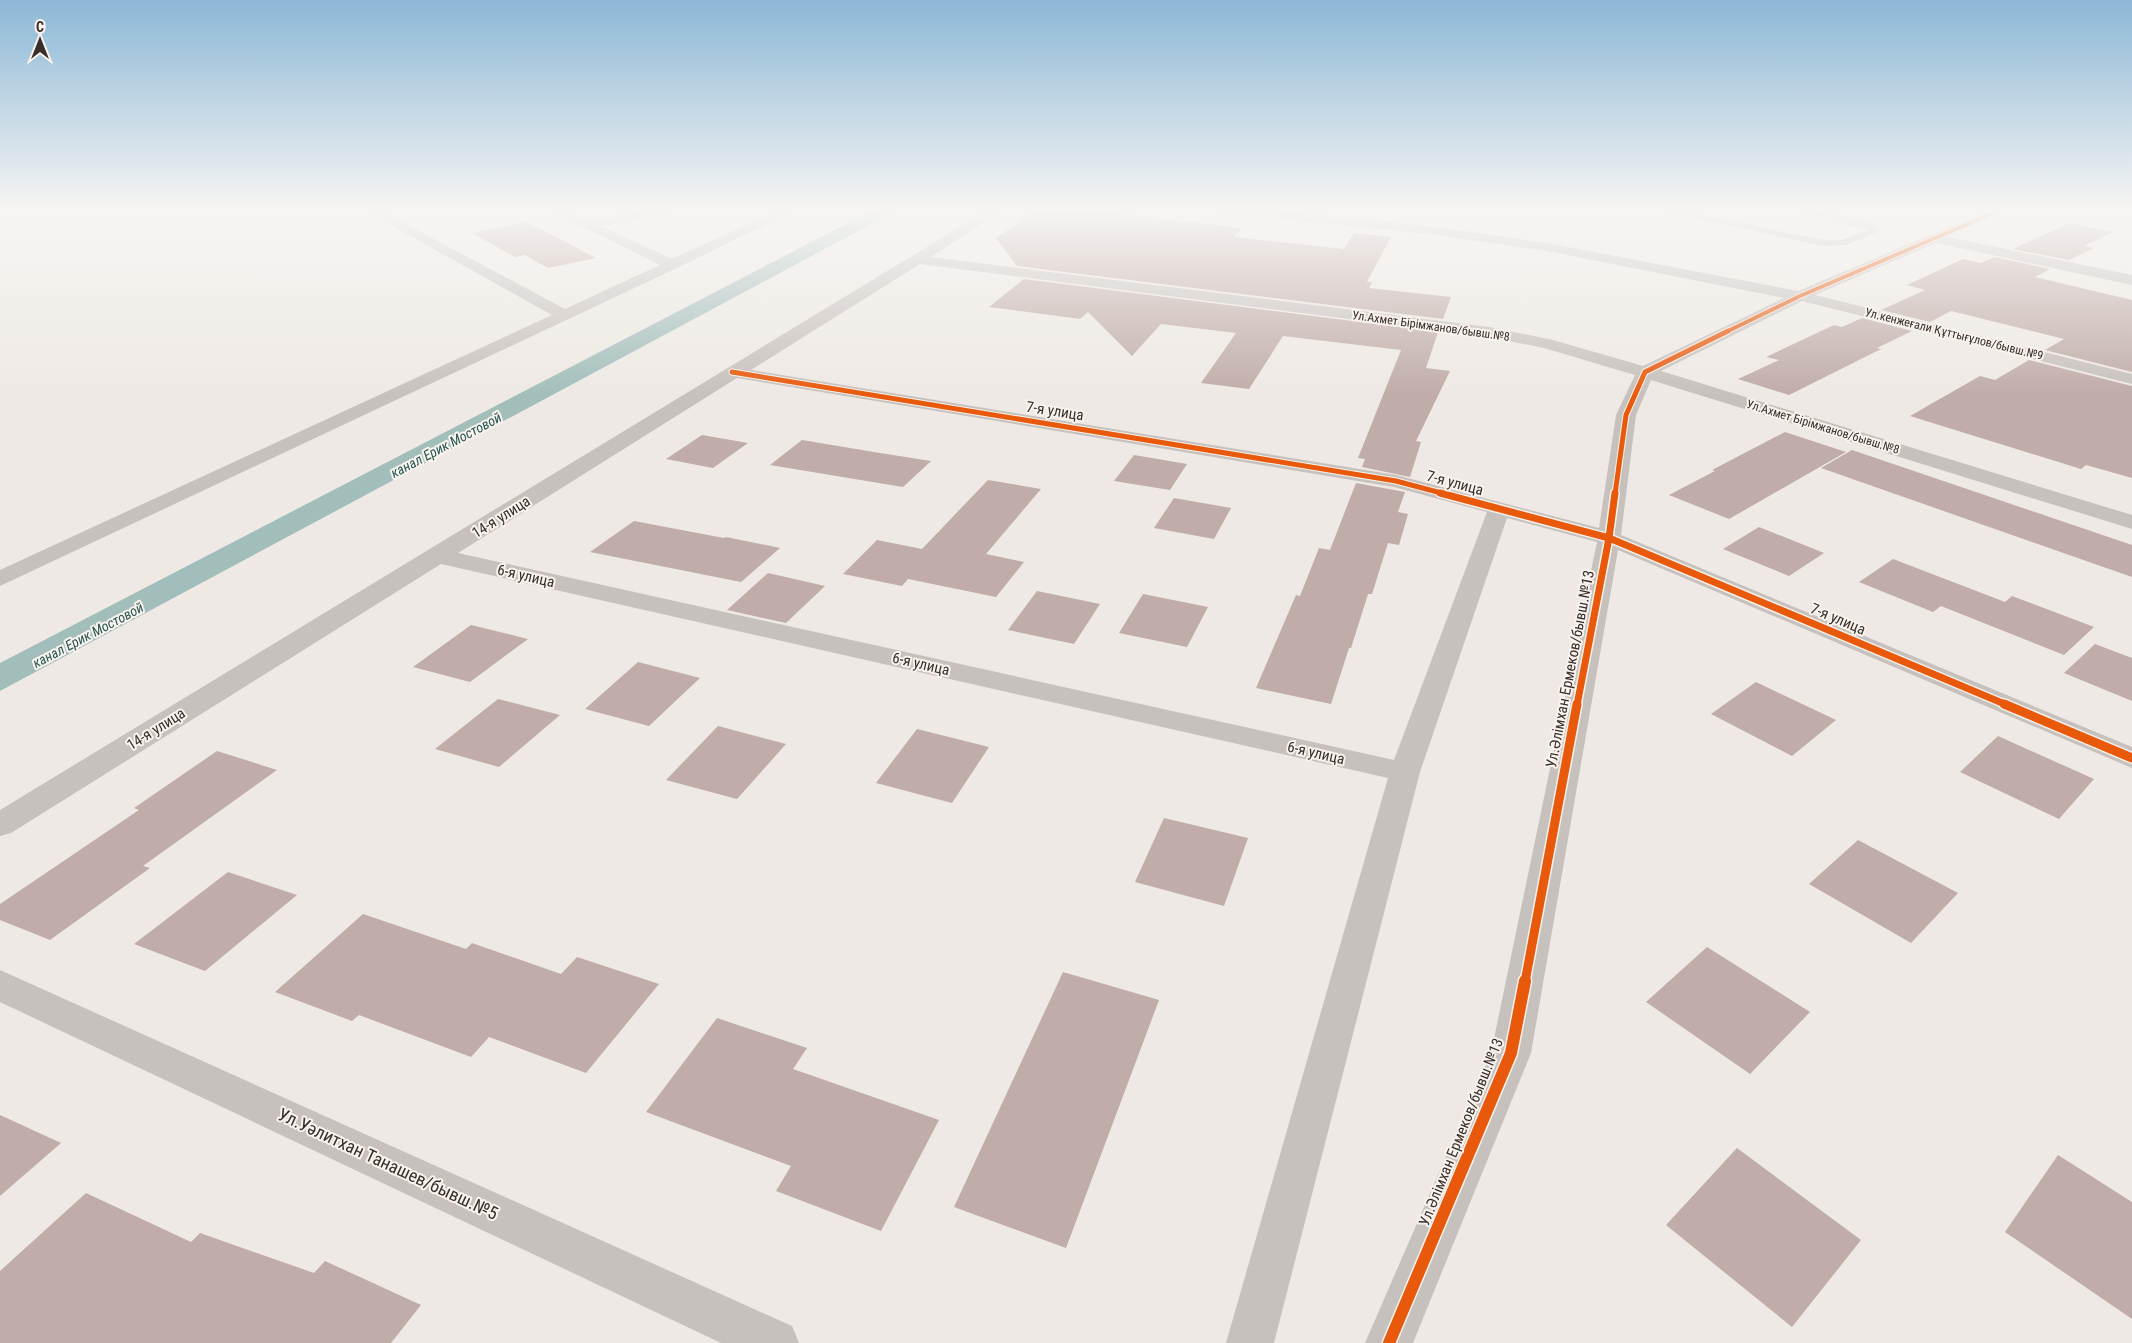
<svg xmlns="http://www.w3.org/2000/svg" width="2132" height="1343" font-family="'Roboto Condensed',sans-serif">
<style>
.water{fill:#a2bebb}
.building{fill:#c0aca8}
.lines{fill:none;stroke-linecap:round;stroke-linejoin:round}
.lane{fill:#c7c1bd;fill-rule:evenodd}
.street{fill:#c7c1bd;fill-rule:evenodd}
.cycleway-far4-casing{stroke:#f9f2ed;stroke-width:5.5}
.cycleway-far3-casing{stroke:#f9f2ed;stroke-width:7}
.cycleway-far2-casing{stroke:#f9f2ed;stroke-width:10}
.cycleway-far1-casing{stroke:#f9f2ed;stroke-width:12}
.cycleway-casing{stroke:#f9f2ed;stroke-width:15}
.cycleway-far4{stroke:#e8590c;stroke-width:4}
.cycleway-far3{stroke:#e8590c;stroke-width:5}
.cycleway-far2{stroke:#e8590c;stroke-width:7}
.cycleway-far1{stroke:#e8590c;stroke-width:9}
.cycleway{stroke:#e8590c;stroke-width:12}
.labels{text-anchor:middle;stroke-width:4;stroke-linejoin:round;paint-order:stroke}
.far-street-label{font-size:12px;fill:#382e2b;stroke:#f9f2ed}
.far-water-label{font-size:14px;font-style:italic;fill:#245654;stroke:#f9f2ed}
.street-label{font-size:15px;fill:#382e2b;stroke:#f9f2ed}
.near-street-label{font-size:18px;fill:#382e2b;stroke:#f9f2ed}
</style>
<rect width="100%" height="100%" fill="#eee9e4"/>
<path class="water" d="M877,208H901L0,691V663Z"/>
<g class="building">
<path d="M1039,208H1067L1242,228L1234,237L1344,249L1354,233L1391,237L1367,282H1372L1369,288L1451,297L1443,319L1017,266L996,238Z"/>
<path d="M527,222L596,258L548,268L525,255L515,257L472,233Z"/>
<path d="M2069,223L2113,232L2084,246L2094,248L2069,260L2013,249Z"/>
<path d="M1994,257L2050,269L2035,277L2132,300V372L2045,350L2064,339L1951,311L1930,322L1881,310L1925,290L1907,285L1963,259L1981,263Z"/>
<path d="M1024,279L1438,332L1426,368L1450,371L1416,441L1421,442L1410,477L1362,467L1365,459L1358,458L1401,350L1283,336L1249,389L1201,383L1236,333L1161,324L1132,356L1088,312L1080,319L989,307Z"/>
<path d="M1862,318L1912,331L1877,348L1881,349L1789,395L1738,379L1779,360L1766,357L1834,325L1842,327Z"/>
<path d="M2029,360L2132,386V478L2086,465L2081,469L1910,416L1980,376L1995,380Z"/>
<path d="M1785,432L1846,452L1729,519L1669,495L1715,471L1712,470Z"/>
<path d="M702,435L748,443L713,468L666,459Z"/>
<path d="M802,440L880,453L931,461L903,487L770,465Z"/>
<path d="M1852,450L2132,545V577L1821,468Z"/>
<path d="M1134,455L1187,464L1170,490L1114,481Z"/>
<path d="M988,480L1041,489L986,554L1024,562L996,597L908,579L902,586L843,574L877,540L922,549Z"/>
<path d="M1356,483L1405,492L1398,512L1408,514L1399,545L1388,543L1372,594H1368L1351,648H1349L1331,704L1256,688L1296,595L1300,596L1319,548L1330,550Z"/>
<path d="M1174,498L1231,508L1214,539L1154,528Z"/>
<path d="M634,521L724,538L726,537L780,548L741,582L590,552Z"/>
<path d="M1759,527L1824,553L1789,576L1723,549Z"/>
<path d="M1893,559L2005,602L2012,596L2094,627L2064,655L1941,606L1933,612L1859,582Z"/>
<path d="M768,573L825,586L786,623L727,610Z"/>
<path d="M1037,591L1100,604L1074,644L1008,630Z"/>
<path d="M1143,594L1208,607L1187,647L1119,633Z"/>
<path d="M471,625L528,639L470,682L413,667Z"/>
<path d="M2095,644L2132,658V701L2064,673Z"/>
<path d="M638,662L700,678L649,726L585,709Z"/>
<path d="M1756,682L1836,720L1792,756L1711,714Z"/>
<path d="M498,699L560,715L499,767L435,749Z"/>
<path d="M718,726L786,744L737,799L666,780Z"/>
<path d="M917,729L989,747L952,803L876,783Z"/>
<path d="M1998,736L2094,779L2059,819L1960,772Z"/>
<path d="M217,751L277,770L143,866L150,868L50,940L0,920V904L139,810L134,808Z"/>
<path d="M1164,818L1248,838L1224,906L1135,882Z"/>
<path d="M1858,840L1958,893L1911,943L1809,884Z"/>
<path d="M228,872L297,895L205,971L134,944Z"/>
<path d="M363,914L466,949L472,943L561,974L577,957L659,984L586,1073L489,1037L471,1057L359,1015L352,1021L275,992Z"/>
<path d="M1707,947L1810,1012L1750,1074L1646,1002Z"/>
<path d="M1063,972L1159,1000L1066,1248L954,1207Z"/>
<path d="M717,1018L807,1048L793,1069L939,1120L881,1231L776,1191L791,1166L646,1112Z"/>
<path d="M0,1115L61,1143L0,1196Z"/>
<path d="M1737,1148L1861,1240L1792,1327L1666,1225Z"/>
<path d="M2058,1155L2132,1202V1319L2005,1232Z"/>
<path d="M86,1193L191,1242L200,1233L314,1273L325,1261L421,1305L391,1343H0V1271Z"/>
</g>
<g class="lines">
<path class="lane" d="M1646,208H1666L1824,240H1841L1869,230L1786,208H1805L1868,222L1875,225L1880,231L1846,245L1824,246Z"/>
<g class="street">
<path d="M360,208H376L565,309L660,265L545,208H562L589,221L653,208H680L674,212L601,226L672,259L782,208H799L677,268L0,586V570L552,315Z"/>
<path d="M991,208H1006L931,257L1489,327L1553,340L1643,366L1784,298L1547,251L1437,235L1212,212L1206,208H1251L1437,227L1547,243L1798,291L1994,208H2011L1948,237L2132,275V285L1936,243L1815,295L2132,374V384L1802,301L1661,371L2132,515V529L1651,380L1636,415L1621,535L2132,747V768L1618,550L1531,1053L1413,1343H1365L1491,1053L1597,542L1507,518L1420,772L1274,1343H1226L1388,778L441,564L11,833L0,836V810ZM920,264L1489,337L1544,348L1635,375L1616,415L1599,528L1396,475L751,370ZM737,378L1394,487L1487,512L1394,760L458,553Z"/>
<path d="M0,970L792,1326L799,1343H721L0,1002Z"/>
</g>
<defs>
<path id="cycleway-far4" d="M1726,332L1800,296L2005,208"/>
<g id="cycleway-far3">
<path d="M732,372L1396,481L1445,494"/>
<path d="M1615,494L1626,415L1645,372L1728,331"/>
</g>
<g id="cycleway-far2">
<path d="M1440,493L1609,538L2007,705"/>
<path d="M1577,705L1609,538L1615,493"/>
</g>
<g id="cycleway-far1">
<path d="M2004,704L2132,758"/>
<path d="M1525,982L1577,704"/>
</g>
<path id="cycleway" d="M1389,1343L1511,1053L1525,981"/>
</defs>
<use href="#cycleway-far4" class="cycleway-far4-casing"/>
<use href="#cycleway-far3" class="cycleway-far3-casing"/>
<use href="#cycleway-far2" class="cycleway-far2-casing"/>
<use href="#cycleway-far1" class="cycleway-far1-casing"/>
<use href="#cycleway" class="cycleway-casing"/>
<use href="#cycleway-far4" class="cycleway-far4"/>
<use href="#cycleway-far3" class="cycleway-far3"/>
<use href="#cycleway-far2" class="cycleway-far2"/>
<use href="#cycleway-far1" class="cycleway-far1"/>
<use href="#cycleway" class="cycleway"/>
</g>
<linearGradient id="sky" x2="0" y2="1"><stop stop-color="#8cb8d6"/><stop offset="0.53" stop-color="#f7f5f3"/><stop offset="1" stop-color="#f7f5f3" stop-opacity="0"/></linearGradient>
<rect width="2132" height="396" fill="url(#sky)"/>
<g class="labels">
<g class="far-street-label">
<text transform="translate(1431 326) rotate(8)" y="4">Ул.Ахмет Бірімжанов/бывш.№8</text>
<text transform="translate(1954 334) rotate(14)" y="4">Ул.кенжеғали Құттығұлов/бывш.№9</text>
<text transform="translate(1823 427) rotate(17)" y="4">Ул.Ахмет Бірімжанов/бывш.№8</text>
</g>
<g class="far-water-label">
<text transform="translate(446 445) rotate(-28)" y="5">канал Ерик Мостовой</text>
<text transform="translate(88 635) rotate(-28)" y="5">канал Ерик Мостовой</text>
</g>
<g class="street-label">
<text transform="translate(1055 411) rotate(9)" y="5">7-я улица</text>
<text transform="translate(1455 483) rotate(15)" y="5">7-я улица</text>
<text transform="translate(501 517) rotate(-32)" y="5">14-я улица</text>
<text transform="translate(526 576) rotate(13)" y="5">6-я улица</text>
<text transform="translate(1838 619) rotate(23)" y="5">7-я улица</text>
<text transform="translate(921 664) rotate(13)" y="5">6-я улица</text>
<text transform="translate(1570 669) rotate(-79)" y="5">Ул.Әлімхан Ермеков/бывш.№13</text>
<text transform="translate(156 729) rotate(-32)" y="5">14-я улица</text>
<text transform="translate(1316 753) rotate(13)" y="5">6-я улица</text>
<text transform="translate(1461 1132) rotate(-68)" y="5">Ул.Әлімхан Ермеков/бывш.№13</text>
</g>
<g class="near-street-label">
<text transform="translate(388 1164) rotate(25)" y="6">Ул.Уәлитхан Танашев/бывш.№5</text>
</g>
</g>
<g transform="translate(40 40)" stroke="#f9f2ed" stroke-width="4" paint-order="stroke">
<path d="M0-4L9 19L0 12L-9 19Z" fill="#382e2b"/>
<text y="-8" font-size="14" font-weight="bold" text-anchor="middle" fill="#382e2b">С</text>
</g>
</svg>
